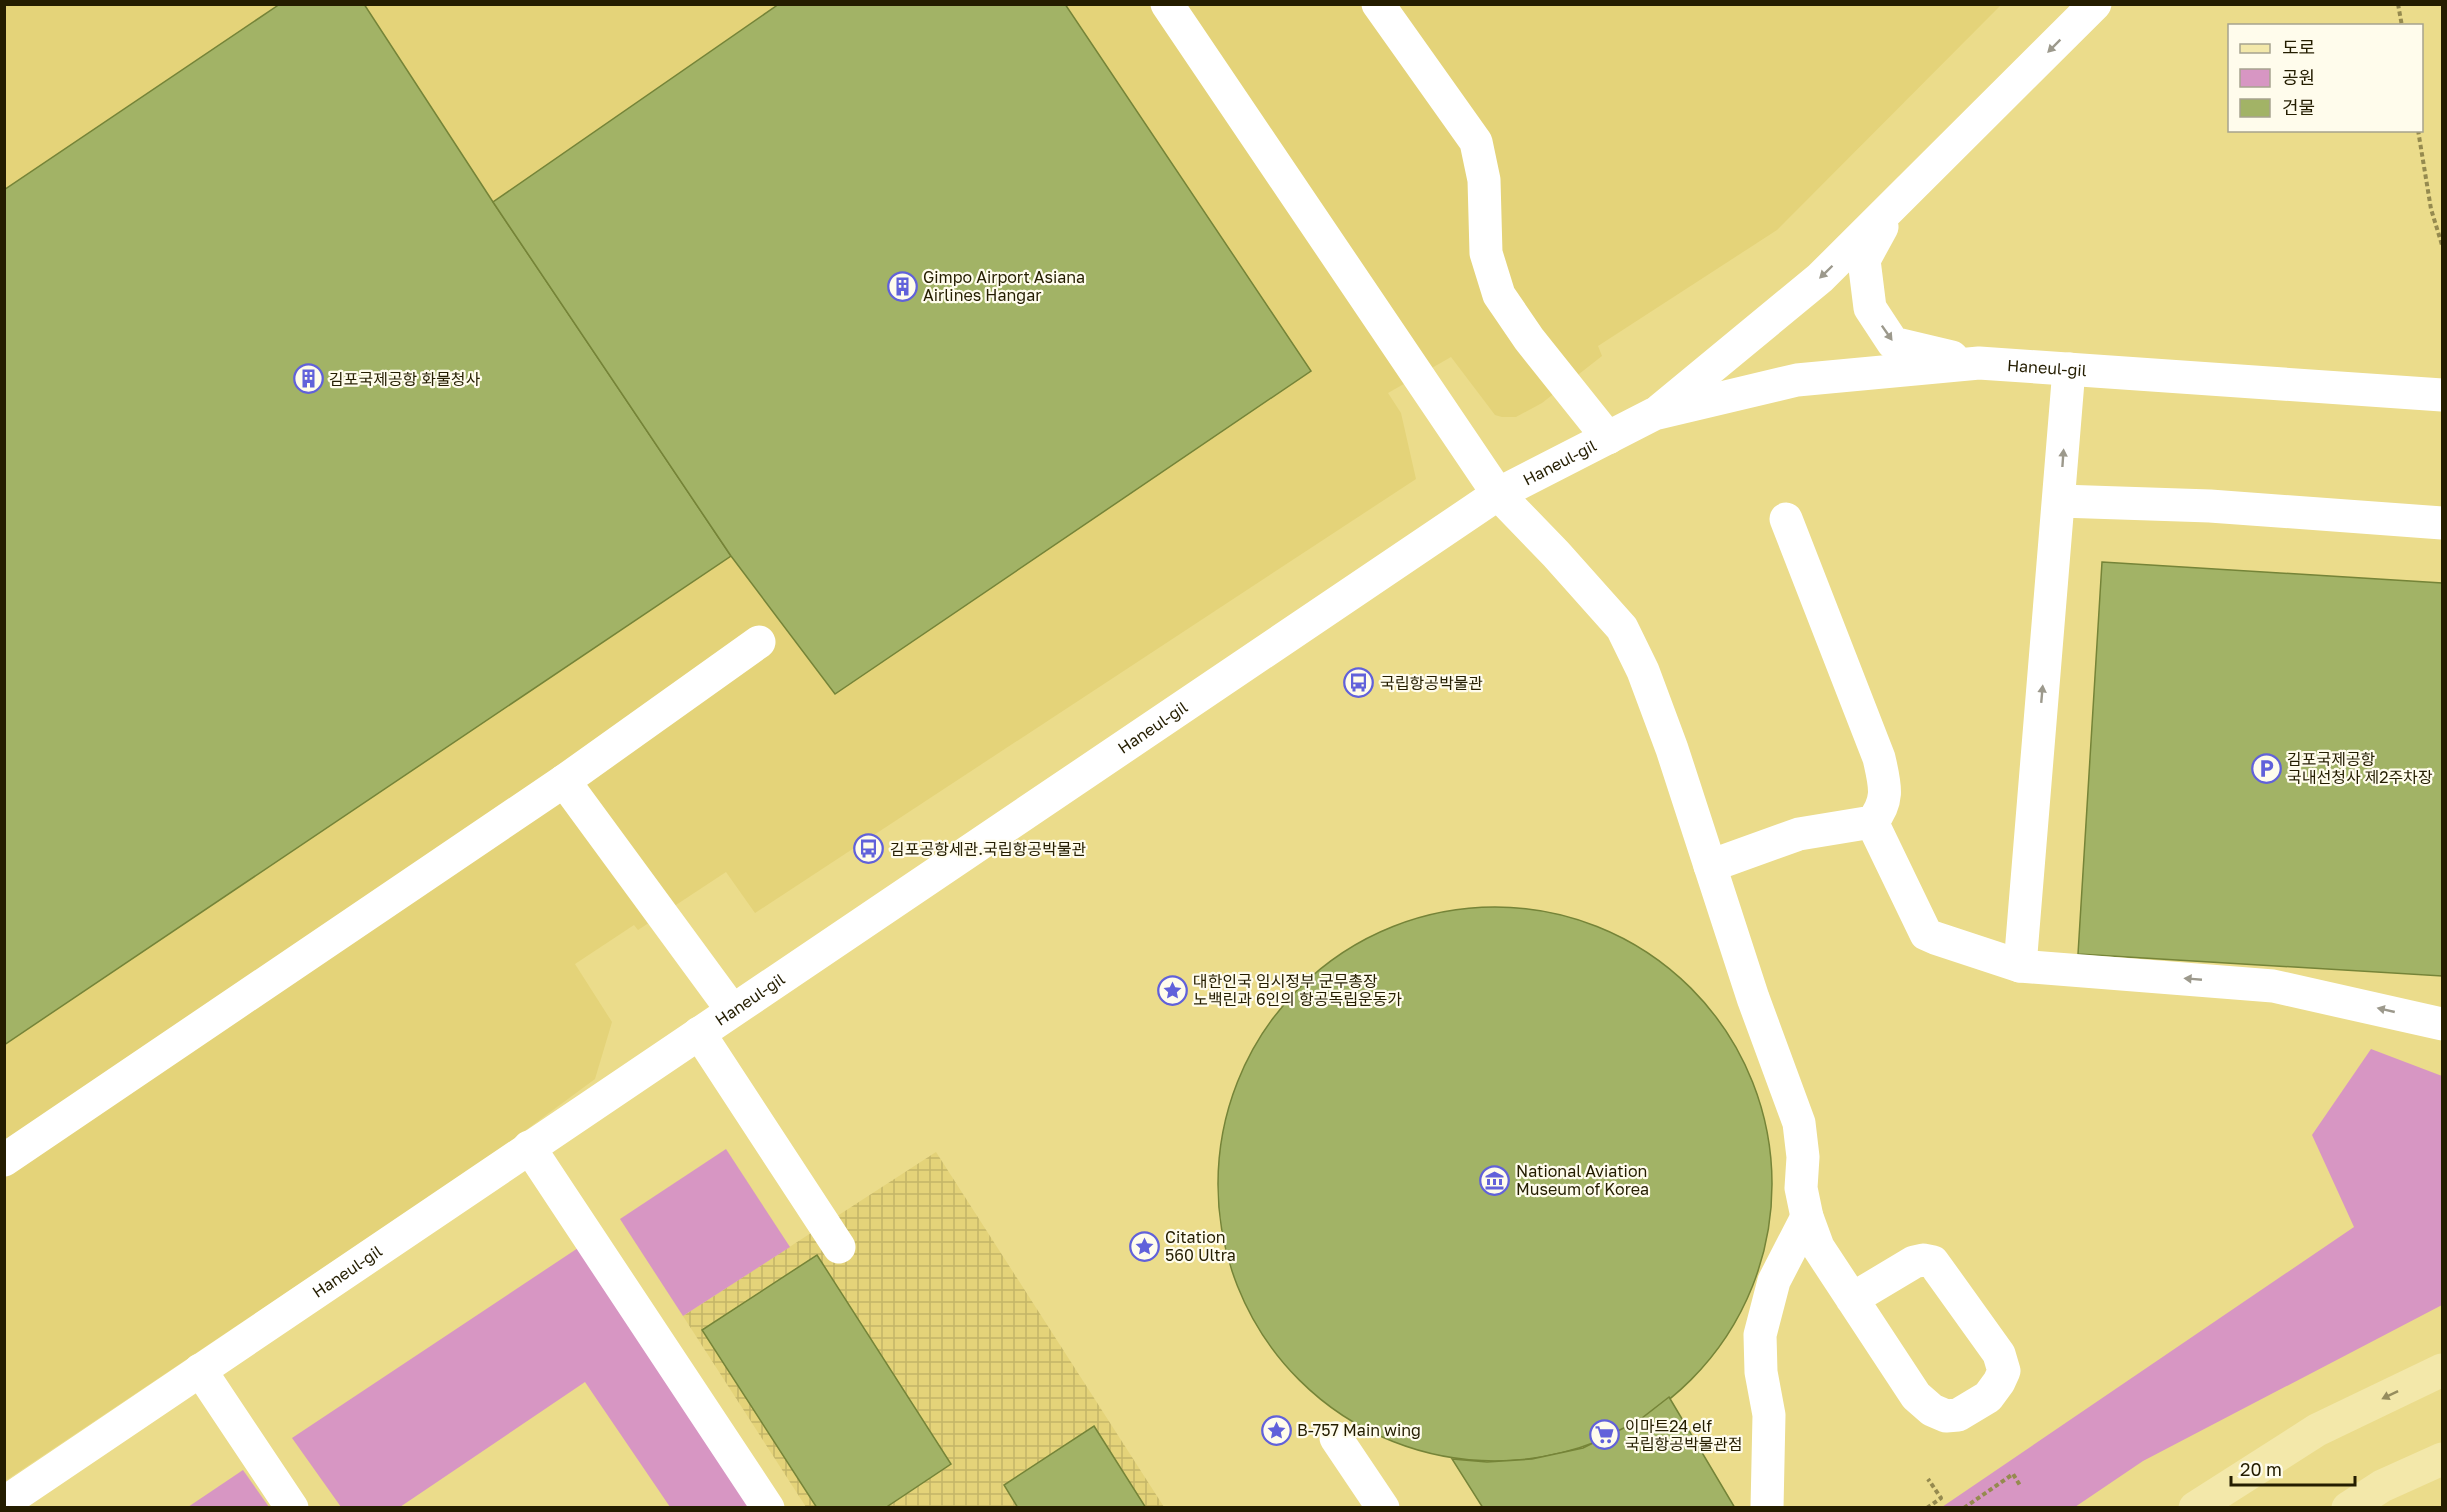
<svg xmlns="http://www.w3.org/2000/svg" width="2447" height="1512" font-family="'Golos Text','Noto Sans KR',sans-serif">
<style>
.built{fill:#e4d379}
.industrial{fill:url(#industrial-grid)}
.green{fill:#d796c3}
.building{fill:#a2b366;stroke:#758438;stroke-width:1.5}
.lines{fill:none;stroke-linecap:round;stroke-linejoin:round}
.path{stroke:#958a4f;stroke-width:4;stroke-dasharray:4.5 3;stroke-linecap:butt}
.minor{stroke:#fff;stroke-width:33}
.major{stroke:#f3e8aa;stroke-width:33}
.oneway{fill:#9c998c}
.oneway2{fill:#968d5e}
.labels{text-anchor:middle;stroke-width:4.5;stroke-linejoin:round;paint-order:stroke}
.poi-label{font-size:16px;fill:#241d00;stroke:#fffcec;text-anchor:start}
.street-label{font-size:16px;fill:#241d00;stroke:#fffcec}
</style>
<defs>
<pattern id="industrial-grid" width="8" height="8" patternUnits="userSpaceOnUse" patternTransform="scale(1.5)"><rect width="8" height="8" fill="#e4d379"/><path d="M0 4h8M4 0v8" fill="none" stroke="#c3b567"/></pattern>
</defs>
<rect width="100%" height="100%" fill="#ebdc8b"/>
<path class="built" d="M5,5H2001L1777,230L1598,346L1602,356L1542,403L1516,417H1502L1495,415L1451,357L1388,393L1401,413L1416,479L755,913L726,872L638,930L634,925L575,964L612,1022L595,1079L496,1152L5,1481Z"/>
<path class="industrial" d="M936,1152L1164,1507H806L683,1316Z"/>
<g class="green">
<path d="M2371,1049L2442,1076V1305L2143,1461L2075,1507H1942L2354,1227L2312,1135Z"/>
<path d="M726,1149L790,1247L683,1316L620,1219Z"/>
<path d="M578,1248L750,1507H670L585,1382L400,1507H341L292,1438Z"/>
<path d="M243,1470L269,1507H188Z"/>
</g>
<g class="building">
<path d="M280,4H364L493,202L731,556L4,1045V190Z"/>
<path d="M779,4H1065L1311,371L835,694L731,556L493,202Z"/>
<path d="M2102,562L2442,583V976L2078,954Z"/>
<circle cx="1495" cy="1184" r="277"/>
<path d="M817,1255L951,1464L885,1508H817L702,1330Z"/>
<path d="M1669,1397L1735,1508H1483L1452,1459L1487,1462L1532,1459L1583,1448L1638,1421Z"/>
<path d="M1094,1426L1146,1508H1018L1004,1485Z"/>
</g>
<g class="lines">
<g class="path">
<path d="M2398,4L2402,26"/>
<path d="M2418,130L2431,209L2442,245"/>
<path d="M1927,1508L1941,1498L1928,1479"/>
<path d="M1964,1508L2013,1474L2021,1487"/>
</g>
<g class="minor">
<path d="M1167,4L1498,494L1556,554L1622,628L1643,671L1672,749L1753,998L1799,1123L1803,1157L1801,1188L1807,1217L1818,1247L1916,1396L1932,1410L1946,1416L1958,1415L1988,1397L1999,1382L2004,1371L1999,1354L1933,1262L1923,1260L1914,1262L1852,1299"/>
<path d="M1378,4L1476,142L1484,180L1486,253L1499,295L1529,339L1608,438"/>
<path d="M1882,227L1864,260L1870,308L1893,343L1952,357"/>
<path d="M1660,410L1820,278L2095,4"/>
<path d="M2060,501L2210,506L2442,523"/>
<path d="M564,781L732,1010"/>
<path d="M1872,822L1926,934L1935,938L2020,966L2273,986L2442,1024"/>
<path d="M1710,866L1799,834L1872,822C1890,800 1885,785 1879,758L1786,519"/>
<path d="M2020,966L2069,369"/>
<path d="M699,1033L839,1247"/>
<path d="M529,1147L768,1508"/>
<path d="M4,1160L564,781L759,642"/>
<path d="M200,1370L292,1508"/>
<path d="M1336,1438L1383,1508"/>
<path id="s1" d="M4,1503L1498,494L1654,414L1797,380L1979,363L2442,395"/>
<path d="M1767,1508L1769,1415L1761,1372L1760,1335L1774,1281L1807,1217"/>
</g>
<g class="major">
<path d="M2195,1508L2317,1430L2442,1370"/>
<path d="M2348,1508L2382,1486L2442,1459"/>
</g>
</g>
<defs><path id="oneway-solid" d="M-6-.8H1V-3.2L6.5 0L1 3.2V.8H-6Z" transform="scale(1.5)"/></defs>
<g class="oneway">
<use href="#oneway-solid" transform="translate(2054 46) rotate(135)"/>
<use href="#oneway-solid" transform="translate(1826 272) rotate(136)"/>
<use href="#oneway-solid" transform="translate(1887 333) rotate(55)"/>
<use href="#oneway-solid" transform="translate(2063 458) rotate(-86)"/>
<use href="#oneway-solid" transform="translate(2042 694) rotate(-85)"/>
<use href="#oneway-solid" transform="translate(2193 979) rotate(-175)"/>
<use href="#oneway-solid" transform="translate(2386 1010) rotate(-167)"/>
</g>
<use class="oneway2" href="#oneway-solid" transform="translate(2390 1395) rotate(154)"/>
<defs>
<symbol id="building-ring" viewBox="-11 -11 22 22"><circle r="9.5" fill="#fffcec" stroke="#6161da" stroke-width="1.5"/><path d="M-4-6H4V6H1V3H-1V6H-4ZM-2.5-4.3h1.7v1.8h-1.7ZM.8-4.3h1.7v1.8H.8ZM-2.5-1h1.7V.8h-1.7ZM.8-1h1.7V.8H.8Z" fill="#6161da"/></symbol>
<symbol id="bus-ring" viewBox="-11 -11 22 22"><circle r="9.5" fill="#fffcec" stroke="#6161da" stroke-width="1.5"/><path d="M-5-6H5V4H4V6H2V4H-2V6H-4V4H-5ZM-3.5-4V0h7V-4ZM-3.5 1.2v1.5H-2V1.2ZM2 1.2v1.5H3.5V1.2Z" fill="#6161da"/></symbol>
<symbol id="parking-ring" viewBox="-11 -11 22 22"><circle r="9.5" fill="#fffcec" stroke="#6161da" stroke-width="1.5"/><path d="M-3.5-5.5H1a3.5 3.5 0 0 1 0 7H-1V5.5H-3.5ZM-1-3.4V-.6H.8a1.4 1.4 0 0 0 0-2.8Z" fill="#6161da"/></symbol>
<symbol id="sight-ring" viewBox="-11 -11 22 22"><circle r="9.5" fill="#fffcec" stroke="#6161da" stroke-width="1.5"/><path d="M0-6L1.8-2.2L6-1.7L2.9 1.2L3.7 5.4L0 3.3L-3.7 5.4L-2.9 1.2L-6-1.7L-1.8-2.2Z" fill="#6161da"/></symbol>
<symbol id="museum-ring" viewBox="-11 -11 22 22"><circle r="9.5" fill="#fffcec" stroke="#6161da" stroke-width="1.5"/><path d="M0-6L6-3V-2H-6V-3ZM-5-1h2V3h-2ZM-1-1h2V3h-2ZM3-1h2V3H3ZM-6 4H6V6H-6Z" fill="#6161da"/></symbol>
<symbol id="supermarket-ring" viewBox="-11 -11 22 22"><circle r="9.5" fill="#fffcec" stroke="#6161da" stroke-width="1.5"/><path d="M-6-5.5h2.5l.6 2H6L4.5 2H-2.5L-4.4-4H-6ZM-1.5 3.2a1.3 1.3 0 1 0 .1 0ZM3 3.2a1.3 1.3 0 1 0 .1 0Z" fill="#6161da"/></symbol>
</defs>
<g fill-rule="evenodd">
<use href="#building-ring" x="886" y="270" width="33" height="33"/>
<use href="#building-ring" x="292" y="362" width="33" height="33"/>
<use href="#bus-ring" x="1342" y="666" width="33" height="33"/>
<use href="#parking-ring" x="2250" y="752" width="33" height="33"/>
<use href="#bus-ring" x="852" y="832" width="33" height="33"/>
<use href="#sight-ring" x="1156" y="974" width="33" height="33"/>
<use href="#museum-ring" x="1478" y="1164" width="33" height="33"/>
<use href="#sight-ring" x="1128" y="1230" width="33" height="33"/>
<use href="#sight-ring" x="1260" y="1414" width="33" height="33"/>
<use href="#supermarket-ring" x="1588" y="1418" width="33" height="33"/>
</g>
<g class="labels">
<g class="poi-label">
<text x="923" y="283">Gimpo Airport Asiana<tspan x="923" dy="18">Airlines Hangar</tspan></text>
<text x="329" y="385">김포국제공항 화물청사</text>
<text x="1380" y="689">국립항공박물관</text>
<text x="2287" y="765">김포국제공항<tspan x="2287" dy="18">국내선청사 제2주차장</tspan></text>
<text x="890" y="855">김포공항세관.국립항공박물관</text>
<text x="1193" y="987">대한인국 임시정부 군무총장<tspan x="1193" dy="18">노백린과 6인의 항공독립운동가</tspan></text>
<text x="1516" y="1177">National Aviation<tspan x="1516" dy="18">Museum of Korea</tspan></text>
<text x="1165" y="1243">Citation<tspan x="1165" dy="18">560 Ultra</tspan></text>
<text x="1625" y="1432">이마트24 elf<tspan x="1625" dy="18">국립항공박물관점</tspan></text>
<text x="1297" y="1436">B-757 Main wing</text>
</g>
<g class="street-label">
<text dy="6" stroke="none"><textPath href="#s1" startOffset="2376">Haneul-gil</textPath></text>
<text dy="6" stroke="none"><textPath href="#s1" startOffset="1872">Haneul-gil</textPath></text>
<text dy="6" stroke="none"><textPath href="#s1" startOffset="1386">Haneul-gil</textPath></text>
<text dy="6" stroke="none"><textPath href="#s1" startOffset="900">Haneul-gil</textPath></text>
<text dy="6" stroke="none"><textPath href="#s1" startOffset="414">Haneul-gil</textPath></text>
</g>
</g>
<rect width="2447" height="1512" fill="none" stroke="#241d00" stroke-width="12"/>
<rect x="2228" y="24" width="195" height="108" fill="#fffcec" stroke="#a7a38e" stroke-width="1.5"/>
<rect x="2240" y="44" width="30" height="9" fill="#f3e8aa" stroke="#a7a38e" stroke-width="1.5"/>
<text x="2282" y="54" font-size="18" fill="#241d00">도로</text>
<rect x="2240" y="69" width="30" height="18" fill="#d796c3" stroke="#a7a38e" stroke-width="1.5"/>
<text x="2282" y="84" font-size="18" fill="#241d00">공원</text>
<rect x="2240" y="99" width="30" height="18" fill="#a2b366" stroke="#a7a38e" stroke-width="1.5"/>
<text x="2282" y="114" font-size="18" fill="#241d00">건물</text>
<path d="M2231 1476v9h124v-9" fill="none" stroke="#241d00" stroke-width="3"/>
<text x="2240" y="1476" font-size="18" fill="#241d00" stroke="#fffcec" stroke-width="4.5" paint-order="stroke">20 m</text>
</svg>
